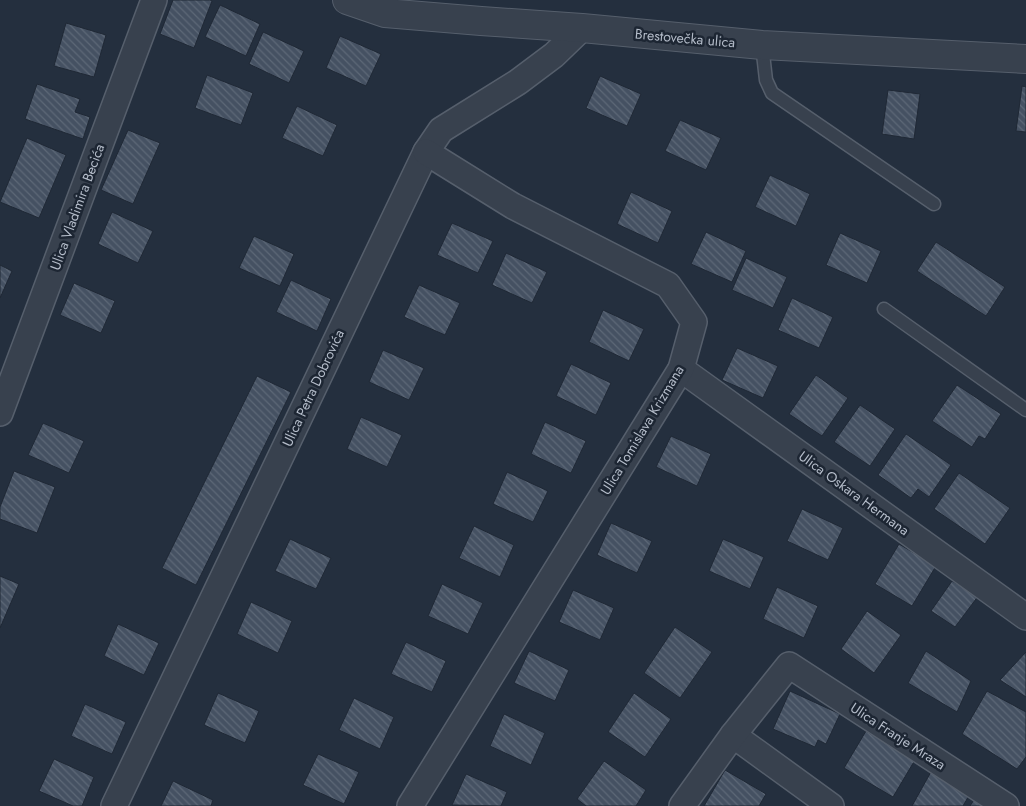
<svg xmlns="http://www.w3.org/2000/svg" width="1026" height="806" font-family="Jost,sans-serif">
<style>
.building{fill:url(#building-back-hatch);stroke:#1f2835}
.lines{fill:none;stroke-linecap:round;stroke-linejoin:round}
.service-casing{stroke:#565f6c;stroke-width:15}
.minor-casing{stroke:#565f6c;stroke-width:28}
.tertiary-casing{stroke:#565f6c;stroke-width:30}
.service{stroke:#38414e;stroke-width:12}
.minor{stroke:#38414e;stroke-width:25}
.tertiary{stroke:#38414e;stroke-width:28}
.labels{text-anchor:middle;stroke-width:5;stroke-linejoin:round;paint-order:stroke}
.street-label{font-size:14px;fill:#b4bcc9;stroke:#1d2633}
</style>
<defs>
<pattern id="building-back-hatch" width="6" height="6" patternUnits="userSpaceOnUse" patternTransform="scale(1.25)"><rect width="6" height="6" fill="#455162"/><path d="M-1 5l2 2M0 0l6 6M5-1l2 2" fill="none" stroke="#5d6877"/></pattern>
</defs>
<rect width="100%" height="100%" fill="#242f3e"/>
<g class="building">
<path d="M173,0H210L212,1L194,48L160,34Z"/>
<path d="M220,5L260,24L246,56L205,37Z"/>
<path d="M66,23L106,35L94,77L54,66Z"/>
<path d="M263,32L304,51L289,83L249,64Z"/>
<path d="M340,36L381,54L366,86L326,68Z"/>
<path d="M207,75L253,93L241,125L195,108Z"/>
<path d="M600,76L641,94L627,126L586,108Z"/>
<path d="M37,84L80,99L75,112L90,117L83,139L25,119Z"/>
<path d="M1022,86L1026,87V132L1016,131Z"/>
<path d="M888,90L920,94L914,139L882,134Z"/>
<path d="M297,106L337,125L323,156L282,138Z"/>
<path d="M680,120L721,138L706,170L665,151Z"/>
<path d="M128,130L160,143L133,204L101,190Z"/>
<path d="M27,138L66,155L39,218L0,202Z"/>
<path d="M770,175L810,194L796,226L755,207Z"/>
<path d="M631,192L672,211L658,243L617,224Z"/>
<path d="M112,212L153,231L138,263L98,244Z"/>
<path d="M452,223L493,241L478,273L437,255Z"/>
<path d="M706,232L746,251L732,282L691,264Z"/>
<path d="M840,233L881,251L867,283L826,265Z"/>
<path d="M254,236L294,254L280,286L239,268Z"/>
<path d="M936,242L1005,287L986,316L917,271Z"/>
<path d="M506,253L547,272L532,303L492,285Z"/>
<path d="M746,258L787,277L773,308L732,290Z"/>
<path d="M0,265L12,271L0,298Z"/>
<path d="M291,280L331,299L317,331L276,312Z"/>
<path d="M74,283L115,301L101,333L60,315Z"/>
<path d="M419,285L460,303L445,335L404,317Z"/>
<path d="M792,298L833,317L819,348L778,330Z"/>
<path d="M603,310L644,329L629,361L589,342Z"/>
<path d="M737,348L778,366L763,398L722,380Z"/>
<path d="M383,350L424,368L409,400L369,382Z"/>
<path d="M571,364L611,383L596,415L556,396Z"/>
<path d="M816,375L848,398L822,436L789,414Z"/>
<path d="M257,376L291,392L196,585L162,568Z"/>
<path d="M957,385L1001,414L985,439L979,436L972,447L932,421Z"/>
<path d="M860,405L895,429L870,466L834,442Z"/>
<path d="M361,417L402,435L387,467L347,449Z"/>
<path d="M545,422L586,441L571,473L531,454Z"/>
<path d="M43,423L84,441L69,473L28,455Z"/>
<path d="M906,434L951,465L929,497L918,489L911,498L878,475Z"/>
<path d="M671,436L711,454L697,486L656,467Z"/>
<path d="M14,471L55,487L37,533L0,519V507Z"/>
<path d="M507,472L548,491L533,522L493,504Z"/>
<path d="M959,473L1010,508L985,544L934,509Z"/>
<path d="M802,509L843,528L828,560L787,541Z"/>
<path d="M611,523L652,541L637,573L597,555Z"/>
<path d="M474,526L514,545L500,577L459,558Z"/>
<path d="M290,539L331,558L316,589L275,571Z"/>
<path d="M723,539L764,557L750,589L709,571Z"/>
<path d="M899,544L936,566L912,606L875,584Z"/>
<path d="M0,576L19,584L0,628Z"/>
<path d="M952,581L979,595L955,627L931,611Z"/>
<path d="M442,584L483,603L468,634L428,616Z"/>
<path d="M777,587L818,606L804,638L763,619Z"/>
<path d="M573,590L614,608L600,640L559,622Z"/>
<path d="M251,602L292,621L278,653L237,634Z"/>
<path d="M867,611L901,635L874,673L841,649Z"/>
<path d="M118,624L159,643L144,675L104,656Z"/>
<path d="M675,627L712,652L680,698L644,673Z"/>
<path d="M406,642L446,661L432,692L391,674Z"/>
<path d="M529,651L569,670L555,701L514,683Z"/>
<path d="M926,651L971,681L957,712L908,683Z"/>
<path d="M1026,652V697L1000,680Z"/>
<path d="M790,691L840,714L826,744L818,740L815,747L773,729Z"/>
<path d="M987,691L1026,712V757L1017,769L962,734Z"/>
<path d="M218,693L259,711L245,743L204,725Z"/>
<path d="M634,693L671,719L645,757L608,732Z"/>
<path d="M354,698L394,717L380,749L339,730Z"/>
<path d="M85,704L126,722L112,754L71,736Z"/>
<path d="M504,714L545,733L531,765L490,746Z"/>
<path d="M866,731L915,760L893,797L844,768Z"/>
<path d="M318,754L359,772L344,804L303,785Z"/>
<path d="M54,759L94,777L82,806H73L39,791Z"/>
<path d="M604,761L646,790L636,806H586L577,799Z"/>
<path d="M725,770L766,794L759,806H704Z"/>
<path d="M932,770L971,792L963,806H912Z"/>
<path d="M466,774L507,792L501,806L452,805Z"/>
<path d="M173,781L213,800L211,806H161Z"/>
<path d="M979,792L1000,806H970Z"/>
</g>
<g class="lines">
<defs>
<g id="service">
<path d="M762,45L766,80L772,93L934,204"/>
<path d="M884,309L1026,410"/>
</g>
<g id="minor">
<path d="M681,369L1026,617"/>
<path d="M0,413L154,0"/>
<path d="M733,735L831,806"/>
<path d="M114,806L426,152L441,130L518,82L554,55L582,28"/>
<path d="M410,806L681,369L694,322L668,285L513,206L426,152"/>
<path d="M682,806L733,735L789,665L1006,806"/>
</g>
<path id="tertiary" d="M347,0L385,13L481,21L582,28L762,45L1026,59"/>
</defs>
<use href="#service" class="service-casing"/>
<use href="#minor" class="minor-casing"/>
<use href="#tertiary" class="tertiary-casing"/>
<use href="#service" class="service"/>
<use href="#minor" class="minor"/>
<use href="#tertiary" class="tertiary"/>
</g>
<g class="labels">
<g class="street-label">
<text transform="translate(685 38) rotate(5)" y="5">Brestovečka ulica</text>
<text transform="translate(77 207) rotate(-70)" y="5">Ulica Vladimira Becića</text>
<text transform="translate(313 388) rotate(-65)" y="5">Ulica Petra Dobrovića</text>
<text transform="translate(642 430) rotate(-59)" y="5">Ulica Tomislava Krizmana</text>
<text transform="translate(854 493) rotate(36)" y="5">Ulica Oskara Hermana</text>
<text transform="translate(898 736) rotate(33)" y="5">Ulica Franje Mraza</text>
</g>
</g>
</svg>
